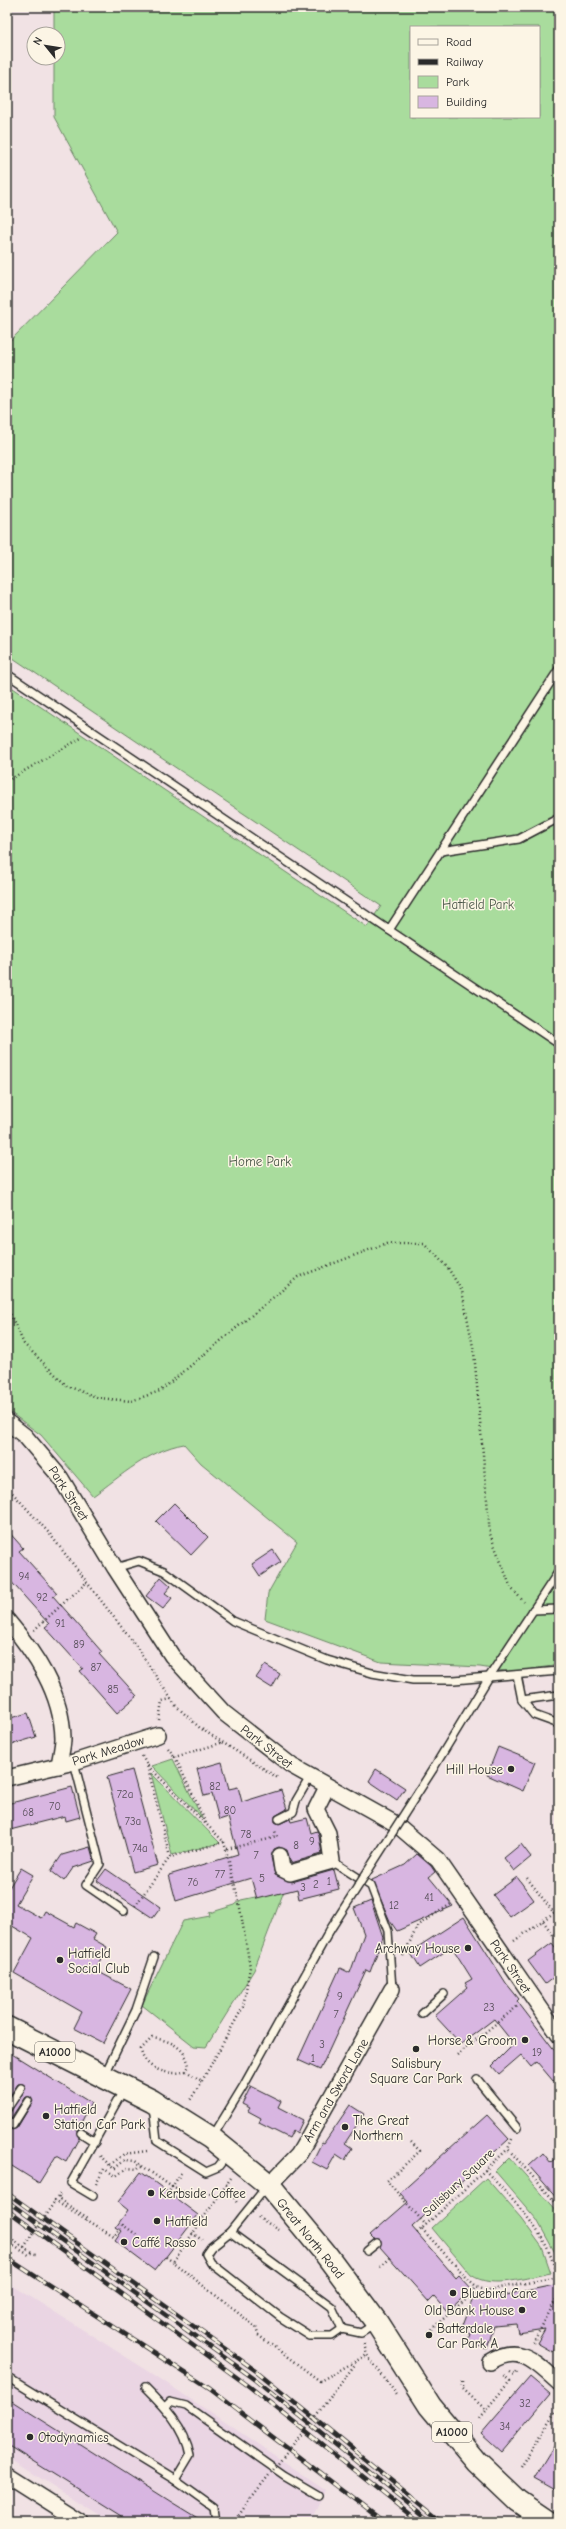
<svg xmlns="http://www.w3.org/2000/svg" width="566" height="2529" font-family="'Comic Neue',sans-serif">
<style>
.built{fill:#ead5e3}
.green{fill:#a9dc9d;stroke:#6a8464;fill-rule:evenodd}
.building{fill:#d8b6e1;stroke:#2b2b2b}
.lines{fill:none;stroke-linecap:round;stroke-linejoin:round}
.service-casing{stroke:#2b2b2b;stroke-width:10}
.minor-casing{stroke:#2b2b2b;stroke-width:18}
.primary-casing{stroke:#2b2b2b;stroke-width:25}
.path{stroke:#2b2b2b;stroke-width:2.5;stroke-dasharray:1 3;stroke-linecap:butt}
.service{stroke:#fcf5e5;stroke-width:7}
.minor{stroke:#fcf5e5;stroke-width:15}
.primary{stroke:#fcf5e5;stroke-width:22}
.rail-casing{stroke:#2b2b2b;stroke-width:4.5}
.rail{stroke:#fcf5e5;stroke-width:3;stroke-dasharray:9;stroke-linecap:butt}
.service-bridge-casing{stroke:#2b2b2b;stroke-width:10;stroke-linecap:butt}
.path-bridge{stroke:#2b2b2b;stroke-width:2.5;stroke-dasharray:1 3;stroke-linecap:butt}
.service-bridge{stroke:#fcf5e5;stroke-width:7}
.poi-dot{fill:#2b2b2b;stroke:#fcf5e5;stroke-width:1.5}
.labels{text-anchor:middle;stroke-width:3;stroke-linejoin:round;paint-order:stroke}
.number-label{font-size:11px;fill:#564e58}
.shield{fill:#fcf5e5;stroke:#6a6863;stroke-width:1}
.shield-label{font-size:12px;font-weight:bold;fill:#2b2b2b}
.park-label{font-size:13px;fill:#4a5748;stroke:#fcf5e5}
.street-label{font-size:13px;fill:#2b2b2b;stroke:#fcf5e5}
.poi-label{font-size:13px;fill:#2b2b2b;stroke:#fcf5e5;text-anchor:start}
</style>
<rect width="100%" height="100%" fill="#f1e2e4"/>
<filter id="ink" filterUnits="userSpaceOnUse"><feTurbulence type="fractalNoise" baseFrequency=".025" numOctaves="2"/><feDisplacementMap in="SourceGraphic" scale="8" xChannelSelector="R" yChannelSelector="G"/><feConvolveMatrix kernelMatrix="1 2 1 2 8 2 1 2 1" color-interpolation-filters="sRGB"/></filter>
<g filter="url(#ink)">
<path class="built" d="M7,2282L153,2374L325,2489L311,2522H110L7,2457Z"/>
<g class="green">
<path d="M54,7H559V1665L511,1672L480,1667L381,1662L265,1619L268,1593L297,1542L201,1463L184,1444C149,1450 121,1476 93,1496L41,1435L7,1410V684L367,927L381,906L7,654V344L117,232L54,117V58H58V34H54ZM411,27H539V117H411Z"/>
<path d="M173,1759L202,1818L152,1766Z"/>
<path d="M151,1773L220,1843L172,1855Z"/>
<path d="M284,1891L254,1970L206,2047L194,2046L142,2005L183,1921L210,1916L209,1913L235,1905L241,1900Z"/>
<path d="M509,2157L559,2213V2260L537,2220L495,2171Z"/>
<path d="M486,2178L521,2218L542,2247L551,2273C527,2277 493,2290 471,2275L432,2228Z"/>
</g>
<g class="building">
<path d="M174,1503L208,1537L191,1555L156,1521Z"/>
<path d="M7,1530L23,1548L19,1551L57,1593L53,1596L102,1652L99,1654L137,1696L117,1713L80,1671L83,1669L45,1627L49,1624L7,1577Z"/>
<path d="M273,1550L281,1562L260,1576L252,1564Z"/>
<path d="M161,1577L171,1586L165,1593L172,1598L163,1609L146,1596Z"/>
<path d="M265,1665L280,1674L272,1688L256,1678Z"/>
<path d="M28,1713L36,1737L7,1746V1719Z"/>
<path d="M498,1747L535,1762L523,1791L487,1775Z"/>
<path d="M222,1762L229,1789L238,1787L242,1802L281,1790L287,1809L275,1816V1822L279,1824L290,1819L291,1822L307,1818L311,1833L317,1831L319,1836L322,1854L291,1863L287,1850L279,1847L274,1849L271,1857L275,1875L292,1882L334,1870L339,1889L299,1899L297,1889L257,1899L251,1878L176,1901L169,1875L238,1854L228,1817L219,1820L212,1794L204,1796L197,1769Z"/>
<path d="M376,1769L405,1788L397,1800L369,1781Z"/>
<path d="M132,1770L158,1865L133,1872L107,1777Z"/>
<path d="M72,1787L80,1817L66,1821L65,1816L10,1830L7,1804Z"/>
<path d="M521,1844L531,1857L514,1871L504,1858Z"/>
<path d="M90,1847L94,1861L73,1868L64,1881L51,1871L62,1855Z"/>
<path d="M417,1854L431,1866L435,1872L429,1877L453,1906L397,1931L390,1921L372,1880L405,1865Z"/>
<path d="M21,1868L33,1875L16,1904L41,1918L45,1911L74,1927L76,1923L96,1934L93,1939L107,1947L95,1970L131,1989L103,2043L74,2028L82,2012L14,1973L33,1938L7,1923V1891Z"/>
<path d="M106,1869L161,1907L153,1918L97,1881Z"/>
<path d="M517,1877L534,1900L510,1917L493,1895Z"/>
<path d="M371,1901L383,1937L370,1972L366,1970L320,2070L298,2060L340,1968L350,1973L364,1934L354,1908Z"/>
<path d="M464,1917L506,1983L519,1999L517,2001L559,2056V2088L537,2062L531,2067L521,2055L499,2074L492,2066L514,2044L494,2019L461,2044L435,2016L468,1987L465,1983L472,1979L452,1947L420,1968L410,1952Z"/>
<path d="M552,1943L559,1952V1973L545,1984L528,1961Z"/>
<path d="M7,2051L91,2103L77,2131L79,2138L66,2162L56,2156L39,2183L7,2163V2127L12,2130L17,2128L33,2101L30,2097H25L11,2118L7,2116L26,2088L23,2084H18L7,2100Z"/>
<path d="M251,2086L281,2101L278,2107L303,2120L297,2133L293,2130L289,2138L259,2123L261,2118L248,2111L250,2108L242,2104Z"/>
<path d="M350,2105L364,2114L345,2143L352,2148L345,2160L336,2154L327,2170L312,2162L322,2142L324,2143Z"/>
<path d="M487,2115L509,2139L412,2227L456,2278L459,2275L472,2289L447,2312L434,2297L429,2302L380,2247L381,2240L374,2239L370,2235L408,2202L400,2193Z"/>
<path d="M543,2153L551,2163L559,2156V2200L529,2166Z"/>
<path d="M141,2172L198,2215L155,2271L115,2241L122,2231L116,2227L128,2210L118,2202Z"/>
<path d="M559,2284V2341L553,2352L537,2343L545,2329L518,2333L516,2324L494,2326L487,2349L467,2342L470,2334L461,2330L475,2293L483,2296H501Z"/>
<path d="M530,2377L550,2394L501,2452L481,2434Z"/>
<path d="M7,2398L173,2503L204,2522H130L7,2445Z"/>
<path d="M559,2437V2492L534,2478Z"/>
</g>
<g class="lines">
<defs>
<g id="service">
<path d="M7,674L559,1044"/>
<path d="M441,851L519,839L559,818"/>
<path d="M389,930L559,669"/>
<path d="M115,1568L139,1561L164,1571L233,1621L327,1660L372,1673L413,1680H454L559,1671"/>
<path d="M533,1610L559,1609"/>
<path d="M517,1675L522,1700L559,1695"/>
<path d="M522,1700L534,1715L559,1724"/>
<path d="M74,1762L100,1864L86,1885L124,1911"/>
<path d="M433,1769L489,1677L559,1571"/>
<path d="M279,1819L293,1812L296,1801L310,1777"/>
<path d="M332,1861L371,1886L388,1931L392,1989"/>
<path d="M422,2014L444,1994"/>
<path d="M105,2074L136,2010L154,1957"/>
<path d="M477,2079L517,2128"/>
<path d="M153,2106L157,2141L206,2172L218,2167L228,2154"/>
<path d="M7,2109L21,2088"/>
<path d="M7,2121L13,2125L28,2101"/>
<path d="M81,2133L95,2142"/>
<path d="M213,2136L244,2085L330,1930"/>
<path d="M267,2186L230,2232L211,2247L206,2254L211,2263L280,2317L310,2336H332L342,2329L361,2333L375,2324"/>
<path d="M93,2196L71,2183L124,2089"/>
<path d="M230,2232L332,2307L342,2329"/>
<path d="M367,2251L377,2243"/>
<path d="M7,2377L175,2480L214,2508L216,2522"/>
<path d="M145,2387C164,2406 185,2427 190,2455L175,2480"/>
<path d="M165,2407L170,2402L186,2406L284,2475L318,2495"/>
</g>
<g id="minor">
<path d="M7,1422L25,1436L60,1477L115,1568L172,1656L224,1713L292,1766L396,1824L438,1860L559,2035"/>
<path d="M7,1620C35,1653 62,1693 63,1738C63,1747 60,1757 59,1766"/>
<path d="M7,1778L74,1762L158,1735"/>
<path d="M280,1856L282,1869L290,1873L332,1861L328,1833L316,1809L327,1787"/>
<path d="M269,2185L298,2155L305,2143L392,1989"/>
<path d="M490,2362C520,2342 537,2364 559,2383"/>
<path d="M7,2475L81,2522"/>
</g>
<path id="primary" d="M7,2028L152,2101L211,2138L269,2185L325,2253L377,2323L430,2406L476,2461L518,2501L549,2522"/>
</defs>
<use href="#service" class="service-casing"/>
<use href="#minor" class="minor-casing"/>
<use href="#primary" class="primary-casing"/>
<g class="path">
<path d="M7,781L81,738"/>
<path d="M7,1307L24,1344L67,1386L99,1398L131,1401L160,1391L298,1277L387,1243H424L448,1268L462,1291L474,1352L490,1534L511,1588L524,1602"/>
<path d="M7,1487L49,1533L136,1646L175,1705L200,1728L278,1778"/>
<path d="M34,1630L87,1582"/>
<path d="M159,1720L162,1701L171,1699"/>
<path d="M168,1748L175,1757"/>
<path d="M142,1756L147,1765L170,1857L224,1842L147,1765"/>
<path d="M206,1823L175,1757L224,1742"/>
<path d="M227,1849L277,1837L275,1831"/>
<path d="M527,1878L554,1913"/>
<path d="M135,1906L170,1857"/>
<path d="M543,1921L559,1943"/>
<path d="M514,1941L559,1909"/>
<path d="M403,1956L418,1925L451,1904"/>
<path d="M457,2055L519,2005"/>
<path d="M186,2071C171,2077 142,2069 141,2049L152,2038C170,2040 185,2047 189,2066L186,2071L202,2081L189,2102"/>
<path d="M202,2081L243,2007L250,1967L239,1902L224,1842"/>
<path d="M512,2139L508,2149L559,2206"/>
<path d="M411,2142L420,2151L387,2181L426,2225"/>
<path d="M100,2156L114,2169L125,2160L135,2161L172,2187L168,2193"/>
<path d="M110,2165L124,2154L147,2151"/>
<path d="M485,2170C512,2200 551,2235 556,2277"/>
<path d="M181,2173L172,2187L188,2194L202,2191L217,2196"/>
<path d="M231,2178L173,2262L256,2327L258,2335L320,2381L367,2355"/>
<path d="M96,2184L104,2169L116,2176L127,2168L137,2169L141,2165"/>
<path d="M226,2184L237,2203"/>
<path d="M60,2194L55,2201L114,2237L123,2225L137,2235"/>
<path d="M59,2197L58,2199L88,2218L86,2220"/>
<path d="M258,2217L279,2230"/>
<path d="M422,2229L468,2279L476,2286L488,2290L559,2277"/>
<path d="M192,2233L202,2240"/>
<path d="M417,2233L508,2149"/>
<path d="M10,2238L33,2253"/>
<path d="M7,2242L29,2255L31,2253L36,2254"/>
<path d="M166,2257L173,2262"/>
<path d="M380,2267L390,2257"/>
<path d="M428,2332L471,2295L476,2286"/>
<path d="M533,2343L559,2294"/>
<path d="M364,2344L367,2355L397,2395"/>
<path d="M510,2372L515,2375L518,2371"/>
<path d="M463,2381V2389L486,2410"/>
<path d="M332,2395L356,2363"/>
<path d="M479,2418L510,2381L502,2374"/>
<path d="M521,2467L559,2407"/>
<path d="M234,2522L251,2498"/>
</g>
<use href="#service" class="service"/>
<use href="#minor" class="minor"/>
<use href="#primary" class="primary"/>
<defs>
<g id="rail">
<path d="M7,2193L259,2373L442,2522"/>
<path d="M7,2201L256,2380L431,2522"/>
<path d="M7,2210L250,2387L419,2522"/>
<path d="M7,2258L210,2389L384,2522"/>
</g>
</defs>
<use href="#rail" class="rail-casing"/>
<use href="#rail" class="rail"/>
<defs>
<path id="service-bridge" d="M330,1930L433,1769"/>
</defs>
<use href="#service-bridge" class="service-bridge-casing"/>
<g class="path-bridge">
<path d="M24,2247L55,2201"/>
<path d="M251,2498L332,2395"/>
</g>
<use href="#service-bridge" class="service-bridge"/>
</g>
</g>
<g class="poi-dot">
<circle cx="511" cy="1769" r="4"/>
<circle cx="468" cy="1948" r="4"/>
<circle cx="60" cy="1960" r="4"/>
<circle cx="525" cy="2040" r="4"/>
<circle cx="416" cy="2049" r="4"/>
<circle cx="46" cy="2116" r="4"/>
<circle cx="345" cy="2127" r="4"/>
<circle cx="151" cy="2193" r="4"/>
<circle cx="157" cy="2221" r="4"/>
<circle cx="124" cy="2242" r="4"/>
<circle cx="453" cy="2293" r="4"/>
<circle cx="522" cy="2310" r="4"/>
<circle cx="429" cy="2335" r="4"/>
<circle cx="30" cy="2437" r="4"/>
</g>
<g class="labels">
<g class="number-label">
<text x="24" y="1580">94</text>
<text x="42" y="1601">92</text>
<text x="60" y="1627">91</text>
<text x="79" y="1648">89</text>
<text x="96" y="1671">87</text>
<text x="113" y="1693">85</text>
<text x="215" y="1790">82</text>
<text x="125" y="1798">72a</text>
<text x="55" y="1810">70</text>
<text x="230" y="1814">80</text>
<text x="28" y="1816">68</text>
<text x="133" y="1825">73a</text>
<text x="246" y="1838">78</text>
<text x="312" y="1845">9</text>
<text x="296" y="1849">8</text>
<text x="140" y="1852">74a</text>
<text x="256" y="1859">7</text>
<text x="220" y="1878">77</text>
<text x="262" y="1882">5</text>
<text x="329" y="1885">1</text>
<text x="193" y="1886">76</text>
<text x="316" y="1888">2</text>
<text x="303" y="1891">3</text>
<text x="429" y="1901">41</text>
<text x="394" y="1909">12</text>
<text x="340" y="2000">9</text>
<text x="489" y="2011">23</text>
<text x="336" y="2018">7</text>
<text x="322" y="2048">3</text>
<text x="537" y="2056">19</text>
<text x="313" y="2062">1</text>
<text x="525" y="2407">32</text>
<text x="505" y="2430">34</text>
</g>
<g class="shield">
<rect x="35" y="2042" width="40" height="20" rx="3"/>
<rect x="432" y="2422" width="40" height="20" rx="3"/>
</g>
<g class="shield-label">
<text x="55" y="2056">A1000</text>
<text x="452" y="2436">A1000</text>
</g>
<g class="park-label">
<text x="478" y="909">Hatfield Park</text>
<text x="260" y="1166">Home Park</text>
</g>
<g class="street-label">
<text transform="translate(69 1493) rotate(57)" y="5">Park Street</text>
<text transform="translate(267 1746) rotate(38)" y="5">Park Street</text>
<text transform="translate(108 1750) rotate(-17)" y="5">Park Meadow</text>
<text transform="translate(511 1966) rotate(56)" y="5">Park Street</text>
<text transform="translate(335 2090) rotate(-60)" y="5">Arm and Sword Lane</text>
<text transform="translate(458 2182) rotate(-43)" y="5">Salisbury Square</text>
<text transform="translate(311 2238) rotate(51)" y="5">Great North Road</text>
</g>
<g class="poi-label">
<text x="503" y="1774" text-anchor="end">Hill House</text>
<text x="460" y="1953" text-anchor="end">Archway House</text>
<text x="68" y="1958">Hatfield<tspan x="68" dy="15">Social Club</tspan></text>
<text x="517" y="2045" text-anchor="end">Horse &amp; Groom</text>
<text x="416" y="2068" text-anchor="middle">Salisbury<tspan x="416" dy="15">Square Car Park</tspan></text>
<text x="54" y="2114">Hatfield<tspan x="54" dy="15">Station Car Park</tspan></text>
<text x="353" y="2125">The Great<tspan x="353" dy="15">Northern</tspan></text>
<text x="159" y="2198">Kerbside Coffee</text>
<text x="165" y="2226">Hatfield</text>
<text x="132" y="2247">Caffé Rosso</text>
<text x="461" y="2298">Bluebird Care</text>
<text x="514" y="2315" text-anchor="end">Old Bank House</text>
<text x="437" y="2333">Batterdale<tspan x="437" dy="15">Car Park A</tspan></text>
<text x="38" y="2442">Otodynamics</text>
</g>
</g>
<rect width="566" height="2529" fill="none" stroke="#fcf5e5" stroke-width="24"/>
<rect x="12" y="12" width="542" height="2505" fill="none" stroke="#2b2b2b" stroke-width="1.5" filter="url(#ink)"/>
<rect x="410" y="26" width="130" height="92" fill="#fcf5e5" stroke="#a8a49b"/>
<rect x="418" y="39" width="20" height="6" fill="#fcf5e5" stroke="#a8a49b"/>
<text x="446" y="46" font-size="12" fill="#2b2b2b">Road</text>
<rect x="418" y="59" width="20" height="6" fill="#2b2b2b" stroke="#a8a49b"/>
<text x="446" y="66" font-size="12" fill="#2b2b2b">Railway</text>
<rect x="418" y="76" width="20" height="12" fill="#a9dc9d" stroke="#a8a49b"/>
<text x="446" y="86" font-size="12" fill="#2b2b2b">Park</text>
<rect x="418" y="96" width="20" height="12" fill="#d8b6e1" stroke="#a8a49b"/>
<text x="446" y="106" font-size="12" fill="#2b2b2b">Building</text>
<g transform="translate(46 46) rotate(300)"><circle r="19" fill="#fcf5e5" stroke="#a8a49b"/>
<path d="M0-3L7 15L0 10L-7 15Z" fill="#2b2b2b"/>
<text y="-6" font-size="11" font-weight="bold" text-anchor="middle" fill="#2b2b2b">N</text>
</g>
</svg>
